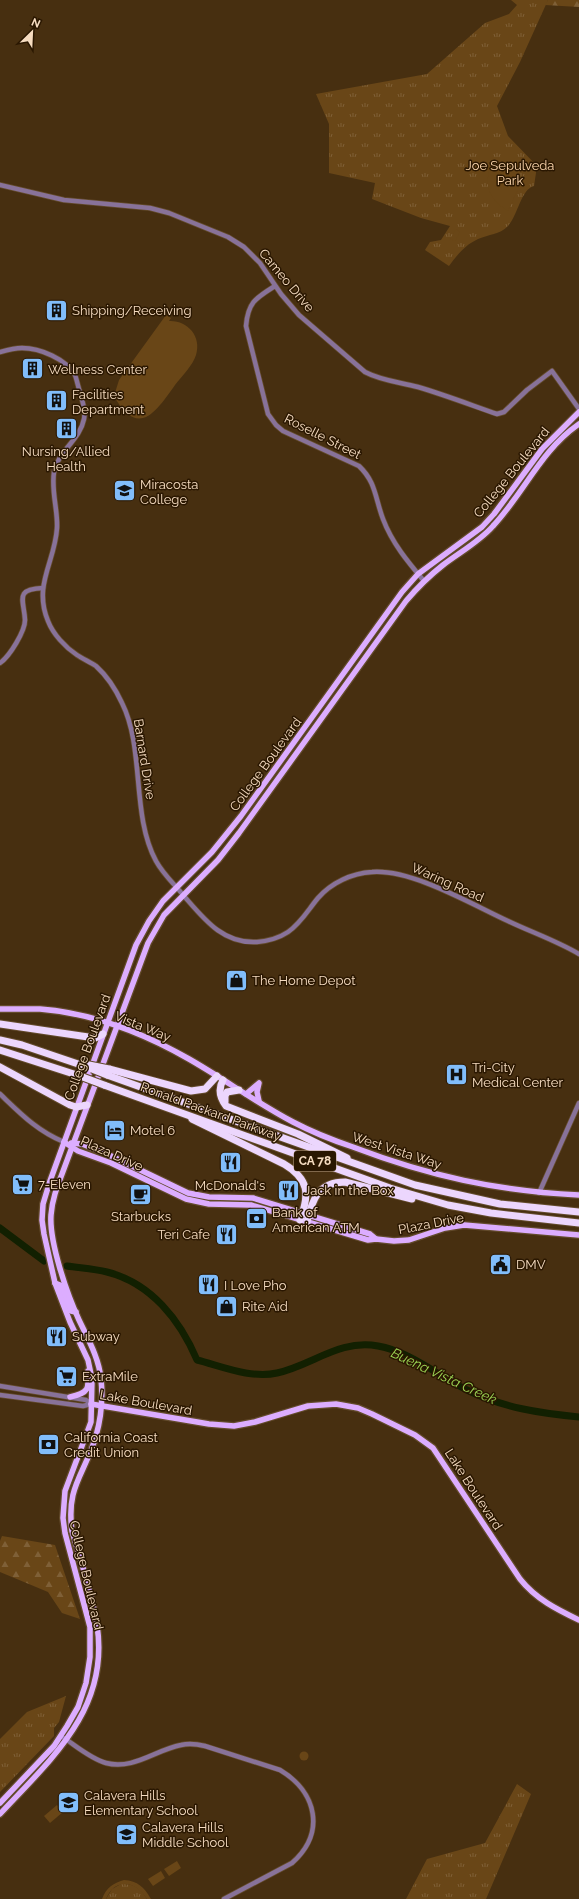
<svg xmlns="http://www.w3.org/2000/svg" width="579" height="1899" font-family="Raleway,sans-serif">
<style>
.grass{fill:url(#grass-tufts)}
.forest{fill:url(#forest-firs)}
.pitch{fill:#694617}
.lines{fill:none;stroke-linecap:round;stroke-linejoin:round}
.river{stroke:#122001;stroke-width:7}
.minor-casing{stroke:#634b2c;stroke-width:6}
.major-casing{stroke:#634b2c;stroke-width:8}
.highway-casing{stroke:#634b2c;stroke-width:9}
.minor{stroke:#887299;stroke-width:4.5}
.major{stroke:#dcadff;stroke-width:5.5}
.highway{stroke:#ecd6fd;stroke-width:7}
.highway-bridge-casing{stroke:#634b2c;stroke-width:9;stroke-linecap:butt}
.highway-bridge{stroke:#ecd6fd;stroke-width:7}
.labels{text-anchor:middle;stroke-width:3;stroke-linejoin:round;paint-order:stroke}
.shield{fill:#2a1701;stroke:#b9a187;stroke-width:1}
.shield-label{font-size:12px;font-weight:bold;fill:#f6dcc0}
.park-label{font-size:13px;fill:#fcd6ac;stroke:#2a1701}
.street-label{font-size:13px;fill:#f6dcc0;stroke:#2a1701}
.poi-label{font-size:13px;fill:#f6dcc0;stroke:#2a1701;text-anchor:start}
.water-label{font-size:14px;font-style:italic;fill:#9dd855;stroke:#2a1701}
</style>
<defs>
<pattern id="grass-tufts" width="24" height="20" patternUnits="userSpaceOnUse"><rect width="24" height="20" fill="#694617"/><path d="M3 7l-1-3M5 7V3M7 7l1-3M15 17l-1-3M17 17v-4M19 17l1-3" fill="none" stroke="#7f6037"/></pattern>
<pattern id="forest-firs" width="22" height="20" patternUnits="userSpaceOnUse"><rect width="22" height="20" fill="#694617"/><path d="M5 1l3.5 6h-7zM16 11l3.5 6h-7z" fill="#7f6037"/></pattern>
</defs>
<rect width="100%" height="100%" fill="#472f10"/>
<g class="grass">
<path d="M511,0H548L520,62L497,106L508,136L537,166L534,186C521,189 518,215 508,226C499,235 489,234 478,239C465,245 457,255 449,266L425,250L430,242L441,240L450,226L421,218L372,199L375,183L329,173V124L316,94L427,74L485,23L509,14L517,5Z"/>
<path d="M66,1696L59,1722L54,1728V1736L0,1792V1739L27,1712Z"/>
<path d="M517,1784L531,1794L486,1899H406L427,1859L485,1843Z"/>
<path d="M121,1884C134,1883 141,1889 147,1899H106L112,1889Z"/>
</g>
<g class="forest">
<path d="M548,0H579V7L545,5Z"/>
<path d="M2,1536L55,1545L80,1619L62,1613L48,1592L0,1572V1541Z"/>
</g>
<g class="pitch">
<path d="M491,164L521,176L523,178L508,211C488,199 484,185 491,164Z"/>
<path d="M456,229L460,232L455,241L450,239Z"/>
<path d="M166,315L171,318L169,321C187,320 202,336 196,355C193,365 182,376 175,385C156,412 138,439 114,396L119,380Z"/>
<circle cx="304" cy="1756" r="4.5"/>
<path d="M71,1792L78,1799L65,1810L59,1804Z"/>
<path d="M57,1805L63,1812L50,1823L44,1816Z"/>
<path d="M177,1861L181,1868L169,1876L164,1869Z"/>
<path d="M161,1871L165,1878L153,1886L148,1879Z"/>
<path d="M124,1880C138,1881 144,1887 151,1899H147C136,1881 115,1877 106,1899H102C106,1888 113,1883 124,1880Z"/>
</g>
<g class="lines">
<g class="river">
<path d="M0,1228L44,1261"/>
<path d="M67,1266C80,1268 94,1269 107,1272C151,1283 180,1320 197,1360C221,1366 251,1379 277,1373C313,1365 339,1339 378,1346C409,1351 440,1377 467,1390C504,1408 539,1413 579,1417"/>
</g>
<defs>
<g id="minor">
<path d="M0,185L64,200L150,208L169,213L228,237L244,247L260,263L281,294L299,315L365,372C382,381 400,382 418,387C445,395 471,405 497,414L504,412L527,390L552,371L579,409"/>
<path d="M275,286C256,298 248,302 246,326L268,414L276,425L283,431L359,466C376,482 375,498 383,519C392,543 408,562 424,581"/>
<path d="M0,352C7,350 14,348 22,348C40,348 66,359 75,375C77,380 78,387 80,392C82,401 86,409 84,419C80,440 58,451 54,472C51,491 58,510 57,528C55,562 33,585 48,621C53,634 65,647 77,655C83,659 90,662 96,666C107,676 116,690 122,703C145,749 131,815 156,861C163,874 175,885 184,896C204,919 223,944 257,942C268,941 279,938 288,932C301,923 308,910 318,898C331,883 352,873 372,872C412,869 471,904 508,921C531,932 557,941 579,954"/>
<path d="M0,663C10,656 25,631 25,620C24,600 14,589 43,588"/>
<path d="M0,1094C20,1113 37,1131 64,1142"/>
<path d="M539,1193L579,1103"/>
<path d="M0,1386L86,1400L91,1404"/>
<path d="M0,1395L83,1406L91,1404"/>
<path d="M64,1738C76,1746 91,1759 106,1763C134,1770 155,1750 181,1745C189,1743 197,1744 205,1746L280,1770C317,1792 326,1833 292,1863L224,1899"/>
</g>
<g id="major">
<path d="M0,1009C13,1009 27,1009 40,1009C92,1013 145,1034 189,1059C224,1079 257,1103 293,1122C312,1132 332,1140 353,1147C429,1176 497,1191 579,1195"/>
<path d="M246,1094L259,1083L257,1092L259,1101"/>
<path d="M64,1142L78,1151L111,1163L186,1199L209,1204L251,1205L368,1240L376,1239L394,1241L409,1240L445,1228L464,1225L579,1235"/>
<path d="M71,1143L82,1144L105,1153L188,1193L209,1197L253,1198L370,1234L376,1239"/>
<path d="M55,1283L60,1285L71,1311L76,1312"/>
<path d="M70,1397C89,1393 89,1389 88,1371"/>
<path d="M91,1404L209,1424L234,1426L255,1422L308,1406L336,1404L358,1408L372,1414L415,1435L433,1448L520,1579C536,1599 556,1609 579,1620"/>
<path d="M0,1803L54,1746L67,1726L78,1707L86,1683L90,1657V1627L65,1533L63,1518L65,1491L91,1422L92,1379L88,1360L70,1322L55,1283L44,1234L42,1220L43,1204L50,1181L136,945L149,921L163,901L212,852L241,816L402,592L418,574L482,527L494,514L542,449L579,412"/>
<path d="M0,1814C51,1759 110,1709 97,1625C92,1593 81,1562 72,1531C66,1486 84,1476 96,1436C101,1418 103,1398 101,1379C99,1358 88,1339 79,1320C67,1294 49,1242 51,1215C52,1200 57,1187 62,1174L148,943L164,915L218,860L239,833L406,601C417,588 429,576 443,565C460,552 479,542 493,526C524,493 541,450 579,424"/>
</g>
<g id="highway">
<path d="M0,1024L95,1038L103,1034"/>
<path d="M0,1040L22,1045L84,1066"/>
<path d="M0,1050L80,1076"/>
<path d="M0,1067L70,1105L76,1107L87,1105"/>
<path d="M109,1069L191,1091L205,1089L217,1076"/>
<path d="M107,1075L415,1185L500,1204L579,1212"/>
<path d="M223,1080C218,1089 220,1098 226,1106L298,1134L347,1158"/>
<path d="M104,1085L390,1188L448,1205L491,1213L579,1223"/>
<path d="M225,1102V1096L227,1092L239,1090"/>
<path d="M192,1119L284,1164C309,1179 310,1194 300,1220"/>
<path d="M307,1222C312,1200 318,1182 345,1182L412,1199"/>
</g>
</defs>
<use href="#minor" class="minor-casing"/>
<use href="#major" class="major-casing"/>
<use href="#highway" class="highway-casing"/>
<use href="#minor" class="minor"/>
<use href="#major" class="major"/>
<use href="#highway" class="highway"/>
<defs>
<g id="highway-bridge">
<path d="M84,1064L109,1069"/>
<path d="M92,1069L107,1075"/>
<path d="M80,1076L104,1085"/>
</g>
</defs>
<use href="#highway-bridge" class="highway-bridge-casing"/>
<use href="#highway-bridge" class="highway-bridge"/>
</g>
<defs>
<symbol id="building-square" viewBox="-11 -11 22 22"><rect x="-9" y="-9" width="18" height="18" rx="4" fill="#81bdfa" stroke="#2a1701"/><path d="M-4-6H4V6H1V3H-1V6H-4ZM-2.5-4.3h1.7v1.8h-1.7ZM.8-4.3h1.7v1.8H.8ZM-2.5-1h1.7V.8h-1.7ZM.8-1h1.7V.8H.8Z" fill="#111"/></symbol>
<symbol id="university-square" viewBox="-11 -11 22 22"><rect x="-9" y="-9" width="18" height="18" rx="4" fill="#81bdfa" stroke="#2a1701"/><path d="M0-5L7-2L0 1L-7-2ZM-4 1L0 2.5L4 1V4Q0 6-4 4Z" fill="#111"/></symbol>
<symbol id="shop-square" viewBox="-11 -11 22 22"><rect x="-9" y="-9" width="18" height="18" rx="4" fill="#81bdfa" stroke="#2a1701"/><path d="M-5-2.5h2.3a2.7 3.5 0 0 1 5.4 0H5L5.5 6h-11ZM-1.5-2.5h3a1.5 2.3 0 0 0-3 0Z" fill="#111"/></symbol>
<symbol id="hospital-square" viewBox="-11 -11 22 22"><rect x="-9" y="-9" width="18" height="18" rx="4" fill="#81bdfa" stroke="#2a1701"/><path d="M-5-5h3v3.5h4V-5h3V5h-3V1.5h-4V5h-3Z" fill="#111"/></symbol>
<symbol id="hotel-square" viewBox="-11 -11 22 22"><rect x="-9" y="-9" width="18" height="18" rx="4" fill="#81bdfa" stroke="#2a1701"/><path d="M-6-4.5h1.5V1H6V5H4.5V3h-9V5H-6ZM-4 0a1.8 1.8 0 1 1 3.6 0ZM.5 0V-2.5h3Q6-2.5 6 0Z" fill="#111"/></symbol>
<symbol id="restaurant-square" viewBox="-11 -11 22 22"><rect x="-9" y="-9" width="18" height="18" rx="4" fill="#81bdfa" stroke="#2a1701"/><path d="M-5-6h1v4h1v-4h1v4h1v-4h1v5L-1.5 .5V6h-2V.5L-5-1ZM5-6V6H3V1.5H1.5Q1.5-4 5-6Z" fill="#111"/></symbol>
<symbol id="supermarket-square" viewBox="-11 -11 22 22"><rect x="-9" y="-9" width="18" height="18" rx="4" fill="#81bdfa" stroke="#2a1701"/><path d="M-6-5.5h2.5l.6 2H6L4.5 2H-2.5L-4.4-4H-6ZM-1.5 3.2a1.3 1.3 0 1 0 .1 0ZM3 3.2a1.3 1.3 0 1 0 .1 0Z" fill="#111"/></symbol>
<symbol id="cafe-square" viewBox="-11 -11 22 22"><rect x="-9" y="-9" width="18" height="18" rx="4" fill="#81bdfa" stroke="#2a1701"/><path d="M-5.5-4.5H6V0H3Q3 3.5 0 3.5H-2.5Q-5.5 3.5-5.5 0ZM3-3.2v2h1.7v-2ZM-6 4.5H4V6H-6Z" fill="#111"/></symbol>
<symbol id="bank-square" viewBox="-11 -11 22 22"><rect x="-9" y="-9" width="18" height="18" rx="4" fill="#81bdfa" stroke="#2a1701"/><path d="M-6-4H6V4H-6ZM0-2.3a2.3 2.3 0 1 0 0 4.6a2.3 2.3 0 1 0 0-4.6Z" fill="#111"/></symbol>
<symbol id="civic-square" viewBox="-11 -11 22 22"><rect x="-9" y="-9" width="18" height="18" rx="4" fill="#81bdfa" stroke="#2a1701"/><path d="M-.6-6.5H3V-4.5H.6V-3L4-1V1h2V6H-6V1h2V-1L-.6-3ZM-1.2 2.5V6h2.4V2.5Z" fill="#111"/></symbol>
<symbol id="school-square" viewBox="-11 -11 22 22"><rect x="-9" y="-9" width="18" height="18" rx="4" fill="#81bdfa" stroke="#2a1701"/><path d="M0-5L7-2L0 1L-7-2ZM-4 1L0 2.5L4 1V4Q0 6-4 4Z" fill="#111"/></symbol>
</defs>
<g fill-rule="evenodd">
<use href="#building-square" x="44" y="298" width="25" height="25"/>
<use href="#building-square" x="20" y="356" width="25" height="25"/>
<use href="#building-square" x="44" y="388" width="25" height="25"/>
<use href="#building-square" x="54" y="416" width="25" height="25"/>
<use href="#university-square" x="112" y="478" width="25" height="25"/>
<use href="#shop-square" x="224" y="968" width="25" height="25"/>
<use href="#hospital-square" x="444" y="1062" width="25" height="25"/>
<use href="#hotel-square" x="102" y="1118" width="25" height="25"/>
<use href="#restaurant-square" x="218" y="1150" width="25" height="25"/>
<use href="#supermarket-square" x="10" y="1172" width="25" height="25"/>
<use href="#restaurant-square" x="276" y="1178" width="25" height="25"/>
<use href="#cafe-square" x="128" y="1182" width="25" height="25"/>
<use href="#bank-square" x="244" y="1206" width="25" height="25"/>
<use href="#restaurant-square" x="214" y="1222" width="25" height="25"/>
<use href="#civic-square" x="488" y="1252" width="25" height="25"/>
<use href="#restaurant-square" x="196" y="1272" width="25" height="25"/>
<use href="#shop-square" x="214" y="1294" width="25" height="25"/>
<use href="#restaurant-square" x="44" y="1324" width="25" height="25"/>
<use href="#supermarket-square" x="54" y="1364" width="25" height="25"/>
<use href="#bank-square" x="36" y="1432" width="25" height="25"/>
<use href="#school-square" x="56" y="1790" width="25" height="25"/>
<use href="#school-square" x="114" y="1822" width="25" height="25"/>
</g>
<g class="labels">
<rect class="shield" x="294" y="1151" width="42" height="20" rx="3"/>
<g class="shield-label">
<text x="315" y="1165">CA 78</text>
</g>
<g class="park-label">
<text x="510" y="170">Joe Sepulveda<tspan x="510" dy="15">Park</tspan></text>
</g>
<g class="street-label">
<text transform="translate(287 280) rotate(50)" y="5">Cameo Drive</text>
<text transform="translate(323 436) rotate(27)" y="5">Roselle Street</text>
<text transform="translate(511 472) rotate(-51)" y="5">College Boulevard</text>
<text transform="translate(145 759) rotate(81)" y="5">Barnard Drive</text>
<text transform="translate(265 764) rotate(-54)" y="5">College Boulevard</text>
<text transform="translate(448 882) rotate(24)" y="5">Waring Road</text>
<text transform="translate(143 1026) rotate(22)" y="5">Vista Way</text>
<text transform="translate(87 1047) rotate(-70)" y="5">College Boulevard</text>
<text transform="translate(211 1111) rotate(20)" y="5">Ronald Packard Parkway</text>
<text transform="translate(397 1150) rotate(18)" y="5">West Vista Way</text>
<text transform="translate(112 1153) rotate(24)" y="5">Plaza Drive</text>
<text transform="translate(431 1223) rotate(-11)" y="5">Plaza Drive</text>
<text transform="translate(146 1402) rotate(10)" y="5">Lake Boulevard</text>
<text transform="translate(474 1489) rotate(57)" y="5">Lake Boulevard</text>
<text transform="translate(87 1575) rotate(77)" y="5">College Boulevard</text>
</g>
<g class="poi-label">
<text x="72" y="315">Shipping/Receiving</text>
<text x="48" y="374">Wellness Center</text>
<text x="72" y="399">Facilities<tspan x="72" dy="15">Department</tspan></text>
<text x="66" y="456" text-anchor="middle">Nursing/Allied<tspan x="66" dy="15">Health</tspan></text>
<text x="140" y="489">Miracosta<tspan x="140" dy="15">College</tspan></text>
<text x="252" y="985">The Home Depot</text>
<text x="472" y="1072">Tri-City<tspan x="472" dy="15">Medical Center</tspan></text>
<text x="130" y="1135">Motel 6</text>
<text x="38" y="1189">7-Eleven</text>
<text x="230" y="1190" text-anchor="middle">McDonald's</text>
<text x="304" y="1195">Jack in the Box</text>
<text x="272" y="1217">Bank of<tspan x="272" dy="15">American ATM</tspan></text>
<text x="141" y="1221" text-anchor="middle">Starbucks</text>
<text x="210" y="1239" text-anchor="end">Teri Cafe</text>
<text x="516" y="1269">DMV</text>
<text x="224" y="1290">I Love Pho</text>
<text x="242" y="1311">Rite Aid</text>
<text x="72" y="1341">Subway</text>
<text x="82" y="1381">ExtraMile</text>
<text x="64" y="1442">California Coast<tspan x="64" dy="15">Credit Union</tspan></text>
<text x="84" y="1800">Calavera Hills<tspan x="84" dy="15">Elementary School</tspan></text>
<text x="142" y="1832">Calavera Hills<tspan x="142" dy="15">Middle School</tspan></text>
</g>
<g class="water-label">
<text transform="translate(444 1376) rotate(25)" y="5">Buena Vista Creek</text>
</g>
</g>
<g transform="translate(32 32) rotate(24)" stroke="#2a1701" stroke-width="3" paint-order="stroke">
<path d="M0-3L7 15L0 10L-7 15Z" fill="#f6dcc0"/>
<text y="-6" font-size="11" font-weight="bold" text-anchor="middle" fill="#f6dcc0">N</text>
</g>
</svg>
